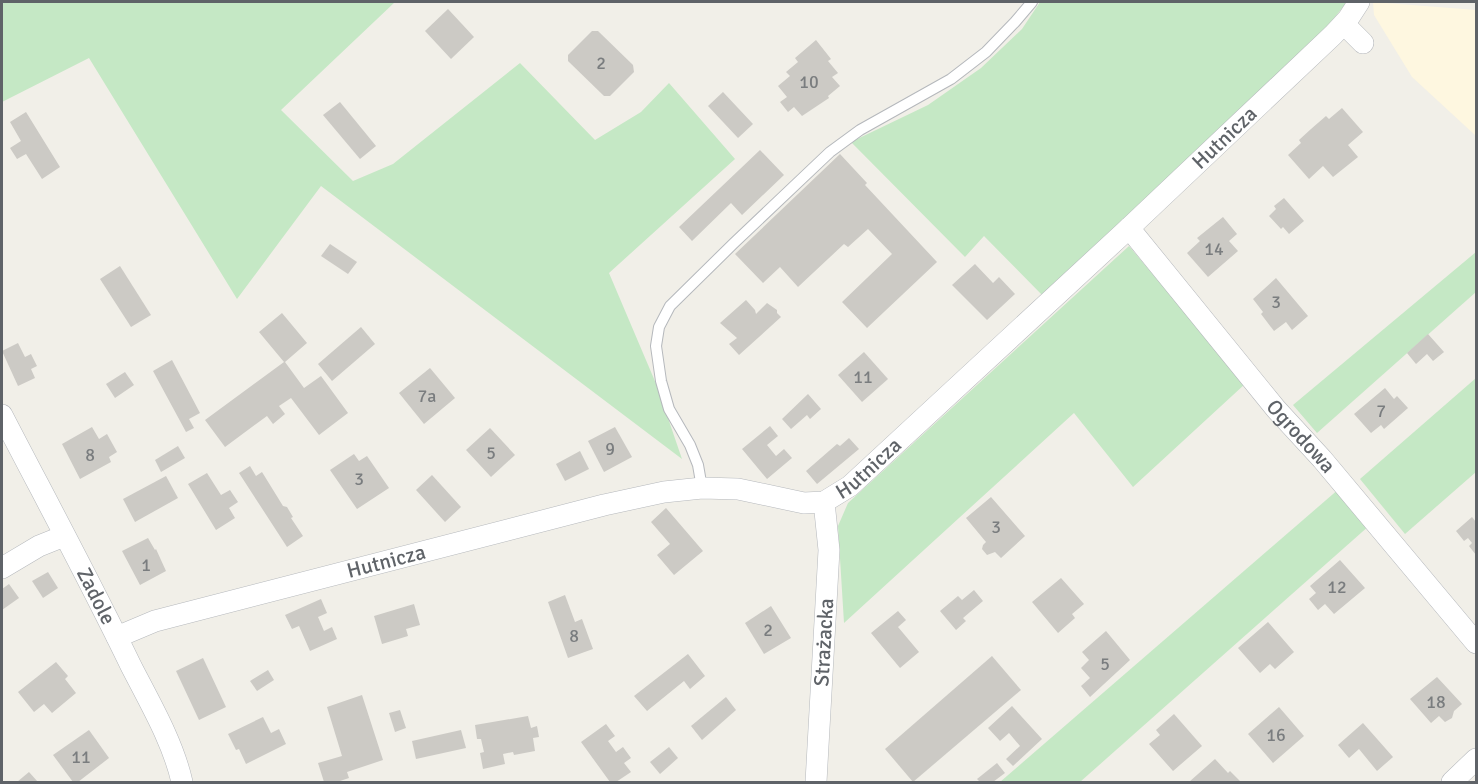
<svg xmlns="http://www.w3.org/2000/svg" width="1478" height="784" font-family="Signika,sans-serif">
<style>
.commercial{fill:#fef7e0}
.green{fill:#c5e8c5}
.building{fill:#cccac5}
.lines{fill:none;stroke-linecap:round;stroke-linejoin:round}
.service-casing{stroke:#b5b8bc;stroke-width:12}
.minor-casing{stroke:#b5b8bc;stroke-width:22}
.service{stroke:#fff;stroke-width:10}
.minor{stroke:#fff;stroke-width:21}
.labels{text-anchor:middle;stroke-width:6;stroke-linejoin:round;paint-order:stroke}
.number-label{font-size:18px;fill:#7a7d7f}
.street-label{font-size:21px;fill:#5f6368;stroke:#fff}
</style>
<rect width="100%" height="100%" fill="#f1efe8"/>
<path class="commercial" d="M1373,2L1476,10V136L1412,77L1374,15Z"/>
<g class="green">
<path d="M2,2H395L281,110L353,181L393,164L520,63L595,140L641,112L669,83L735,159L609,273L657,386L682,459L321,186L237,299L89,58L2,102Z"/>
<path d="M1040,2H1347L1323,32L1044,297L984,236L965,257L851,142L928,105L981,68L1022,29Z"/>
<path d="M1129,246L1245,384L1133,487L1074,413L844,623L838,526L848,503Z"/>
<path d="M1476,252V292L1317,433L1293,405Z"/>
<path d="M1476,378V472L1405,534L1360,479Z"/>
<path d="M1340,488L1370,525L1080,782H1000Z"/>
</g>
<g class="building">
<path d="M448,9L474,37L451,59L425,31Z"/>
<path d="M592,31H598L633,65L634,72L610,96H604L568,61V55Z"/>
<path d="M816,40L831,59L828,61L838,73L832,77L840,86L828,96L829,98L802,116L794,107L788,112L780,102L787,97L778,86L790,76L786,72L798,62L795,58Z"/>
<path d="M723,92L753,124L738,138L708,106Z"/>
<path d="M340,102L376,146L360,159L323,115Z"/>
<path d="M1342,108L1363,132L1348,145L1358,157L1333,177L1323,166L1309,179L1288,155L1301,143L1299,140L1311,129L1326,116L1329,119Z"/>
<path d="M26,112L60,167L42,179L26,154L17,159L10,148L21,141L10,122Z"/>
<path d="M760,150L784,175L742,215L731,203L692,241L679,227Z"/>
<path d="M840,154L867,183L865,185L937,262L867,328L842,302L892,254L868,229L848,247L844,244L798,287L780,267L763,283L735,254Z"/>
<path d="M1284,198L1304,221L1289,234L1283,227L1281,229L1269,216L1276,209L1274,206Z"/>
<path d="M1223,217L1237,234L1229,241L1238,251L1208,277L1187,253L1200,241L1197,238Z"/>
<path d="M330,244L357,262L348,274L321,256Z"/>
<path d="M975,264L993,283L999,277L1015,294L987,320L952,285Z"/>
<path d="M120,266L151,315L131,327L100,279Z"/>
<path d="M1276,278L1308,316L1292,330L1286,322L1274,331L1261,314L1263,312L1253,299Z"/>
<path d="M746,300L755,310L756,314L767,303L777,310V313L781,317L739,355L729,344L737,338L720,323Z"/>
<path d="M282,313L307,343L285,362L304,388L321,376L348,413L319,435L291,398L279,406L285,414L273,424L267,416L225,447L205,420L284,362L259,332Z"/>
<path d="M361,327L375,344L332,381L318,364Z"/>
<path d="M1428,334L1444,352L1433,361L1427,354L1416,364L1407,353Z"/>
<path d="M18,343L25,357L31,354L37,366L31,369L35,378L18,386L2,351Z"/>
<path d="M864,352L888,379L862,402L838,375Z"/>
<path d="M172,360L200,413L189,419L194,428L186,432L153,371Z"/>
<path d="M430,368L455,398L424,424L399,393Z"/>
<path d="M125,372L134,385L115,398L106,384Z"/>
<path d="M1385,388L1394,399L1397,396L1408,408L1384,429L1381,425L1371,433L1354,414Z"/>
<path d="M808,394L821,409L810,419L807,415L791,429L782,419Z"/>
<path d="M770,426L778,436L767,445L776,456L784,449L792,458L767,479L742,449Z"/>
<path d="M92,427L99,439L107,434L117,452L109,457L111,462L80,479L62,444Z"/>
<path d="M615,427L632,457L604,472L588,441Z"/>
<path d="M490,428L515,455L491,477L466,450Z"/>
<path d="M849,438L859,449L817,484L806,471L837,444L840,446Z"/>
<path d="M178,446L185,458L161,472L155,460Z"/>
<path d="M580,451L589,469L565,481L556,464Z"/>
<path d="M354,454L359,461L367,456L389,488L357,509L330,470Z"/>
<path d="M250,466L256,476L262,472L283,506L287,507L293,517L291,518L303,536L287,547L239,473Z"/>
<path d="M207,473L221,495L230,490L238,502L229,508L235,518L216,530L188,484Z"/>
<path d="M432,475L461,507L445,522L416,490Z"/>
<path d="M166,476L178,498L135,522L123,499Z"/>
<path d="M991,497L1025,536L1001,558L995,552L987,555L982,549L983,545L986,542L966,518Z"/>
<path d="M666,508L703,551L674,575L657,555L670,544L651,522Z"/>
<path d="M1472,517L1476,522V555L1469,546L1472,543L1468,538L1464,541L1456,531Z"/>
<path d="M148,538L155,550L156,549L166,571L140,585L122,551Z"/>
<path d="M1340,560L1365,588L1334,614L1325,604L1318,610L1309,599L1316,593L1310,586Z"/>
<path d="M48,572L58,588L43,598L32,581Z"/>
<path d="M1061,578L1084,604L1072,614L1075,618L1058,633L1032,602Z"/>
<path d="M9,584L19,598L2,610V589Z"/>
<path d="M974,590L983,601L963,618L966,621L956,630L940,611L958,596L962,600Z"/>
<path d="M565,595L575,622L582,619L593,649L568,658L548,602Z"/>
<path d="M321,599L327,613L318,617L324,631L332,627L337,639L310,651L299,626L292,629L285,615Z"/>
<path d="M414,604L420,625L406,629L408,636L382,644L374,616Z"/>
<path d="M771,606L791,638L764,654L745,623Z"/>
<path d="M898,611L906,620L898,627L919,652L900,668L871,633Z"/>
<path d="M1268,622L1294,652L1275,669L1270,664L1260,673L1238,648Z"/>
<path d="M1106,631L1130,660L1090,697L1081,686L1090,678L1081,668L1089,660L1082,652Z"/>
<path d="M688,654L705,676L690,689L684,681L647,711L634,696Z"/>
<path d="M992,656L1021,690L913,782L885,749Z"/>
<path d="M203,658L226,707L199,720L176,671Z"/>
<path d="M56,662L68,676L65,679L76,693L52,713L44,704L34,712L18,692Z"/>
<path d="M268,670L274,680L257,691L250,681Z"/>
<path d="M1437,677L1462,704L1454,711L1452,718L1445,722L1439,716L1431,723L1410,699Z"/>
<path d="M362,695L383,760L347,772L349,778L337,782H324L318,763L342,756L327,707Z"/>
<path d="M726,697L736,710L702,740L691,726Z"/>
<path d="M1012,706L1042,739L1013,766L1006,759L1020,746L1009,733L1000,741L988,728Z"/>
<path d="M1279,707L1304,736L1273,763L1248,734Z"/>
<path d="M400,710L406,728L395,732L389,713Z"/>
<path d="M1174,714L1202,746L1173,771L1149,744L1160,735L1156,730Z"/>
<path d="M528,716L531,728L537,726L539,737L533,738L535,751L514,755L513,752L503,754L505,764L483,769L480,753L484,752L481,739H477L475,725Z"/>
<path d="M263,717L271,733L279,729L286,744L246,764L239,749L236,750L228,734Z"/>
<path d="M1363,723L1393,757L1377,771L1359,749L1349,758L1338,745Z"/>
<path d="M606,724L615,736L608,741L616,752L623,747L631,758L624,763L631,772L616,782H610L581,742Z"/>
<path d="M89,730L109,758L78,782H73L53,755Z"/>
<path d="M461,730L466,748L416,759L412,741Z"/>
<path d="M669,747L678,758L660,774L650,762Z"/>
<path d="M1215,759L1228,773L1230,771L1241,782H1189Z"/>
<path d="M997,763L1005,773L993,782H980L977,779Z"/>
<path d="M29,772L38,782H17Z"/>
</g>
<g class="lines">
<defs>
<path id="service" d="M702,488L698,465L690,445L669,409L661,381L656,346L659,327L670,306L734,243L830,152L860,130L951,79L986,52L1015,22L1032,2"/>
<g id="minor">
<path d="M1344,24L1363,43"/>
<path id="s1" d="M1129,228L1276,409L1322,459L1476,643"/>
<path id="s2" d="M2,415C45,498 90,581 131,666C150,703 173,742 182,782"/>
<path d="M2,568L39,546L64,536"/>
<path id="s3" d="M117,637L155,621L604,505L664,492L702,488L738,489L804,503L824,502L850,486L1129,228L1333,35L1348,19L1359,2"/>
<path id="s4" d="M816,782L829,550L824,502"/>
<path d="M1452,782L1476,759"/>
</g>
</defs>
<use href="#service" class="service-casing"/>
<use href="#minor" class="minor-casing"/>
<use href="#service" class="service"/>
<use href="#minor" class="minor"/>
</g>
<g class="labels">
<g class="number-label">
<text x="601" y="69">2</text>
<text x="809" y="88">10</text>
<text x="1214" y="255">14</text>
<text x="1276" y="308">3</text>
<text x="863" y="383">11</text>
<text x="427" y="402">7a</text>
<text x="1381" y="417">7</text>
<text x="610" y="455">9</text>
<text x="491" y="459">5</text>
<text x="90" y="461">8</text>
<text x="359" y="485">3</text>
<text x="996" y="533">3</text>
<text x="146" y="571">1</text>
<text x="1337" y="593">12</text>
<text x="768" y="636">2</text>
<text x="574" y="642">8</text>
<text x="1105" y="670">5</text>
<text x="1436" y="708">18</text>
<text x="1276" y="741">16</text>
<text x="81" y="763">11</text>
</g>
<g class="street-label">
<text dy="7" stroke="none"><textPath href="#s3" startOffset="1270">Hutnicza</textPath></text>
<text dy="7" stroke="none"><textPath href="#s1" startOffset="270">Ogrodowa</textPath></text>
<text dy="7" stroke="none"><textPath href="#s3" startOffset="784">Hutnicza</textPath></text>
<text dy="7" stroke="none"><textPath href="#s3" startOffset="280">Hutnicza</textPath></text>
<text dy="7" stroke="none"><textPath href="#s2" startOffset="204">Zadole</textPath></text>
<text dy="7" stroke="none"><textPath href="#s4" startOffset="140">Strażacka</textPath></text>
</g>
</g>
<rect width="1478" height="784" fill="none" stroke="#5f6368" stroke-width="6"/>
</svg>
